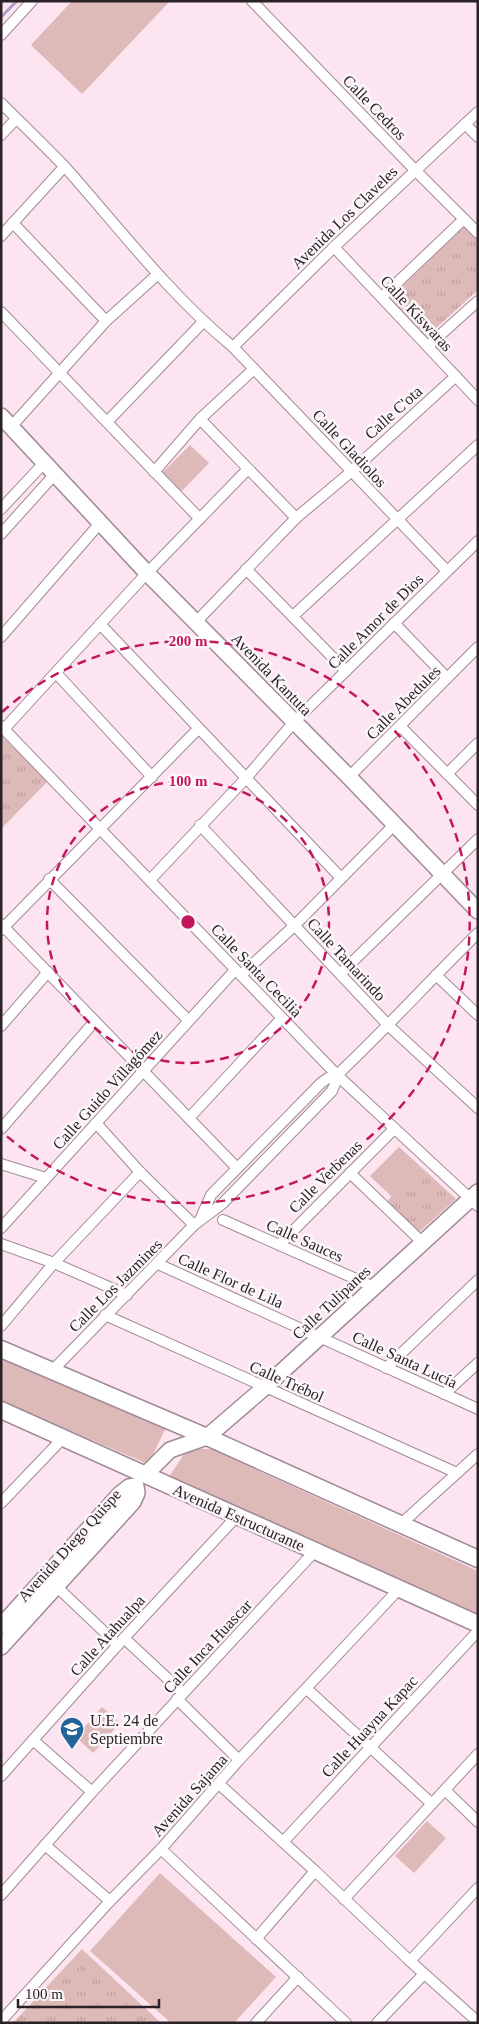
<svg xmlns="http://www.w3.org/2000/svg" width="479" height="2024" font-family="Georgia,serif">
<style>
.green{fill:#ddb9b7}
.park{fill:url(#park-tufts)}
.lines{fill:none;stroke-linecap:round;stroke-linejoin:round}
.stream{stroke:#b09dc9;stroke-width:3}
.street-casing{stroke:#a18a97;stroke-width:12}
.secondary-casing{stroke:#a18a97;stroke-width:18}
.primary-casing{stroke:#a18a97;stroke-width:19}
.street{stroke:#fff;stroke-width:10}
.secondary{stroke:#fff;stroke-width:15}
.primary{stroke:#fff;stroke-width:16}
.ring{fill:none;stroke:#c2185b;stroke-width:2.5;stroke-dasharray:9 6}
.labels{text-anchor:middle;stroke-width:5;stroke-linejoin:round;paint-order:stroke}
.street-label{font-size:16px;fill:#2b2227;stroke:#fcf7fa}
.poi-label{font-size:16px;fill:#2b2227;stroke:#fcf7fa;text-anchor:start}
.centre{fill:#c2185b;stroke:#fcf7fa;stroke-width:2.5}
.ring-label{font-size:15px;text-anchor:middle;font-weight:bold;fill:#c2185b;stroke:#fcf7fa;stroke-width:5;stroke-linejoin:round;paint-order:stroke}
</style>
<defs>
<pattern id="park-tufts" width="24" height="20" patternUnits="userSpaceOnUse" patternTransform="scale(1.25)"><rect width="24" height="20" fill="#ddb9b7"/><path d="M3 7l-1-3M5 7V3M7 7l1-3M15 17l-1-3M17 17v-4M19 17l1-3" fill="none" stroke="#be9f9d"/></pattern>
</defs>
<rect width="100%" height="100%" fill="#fce4f1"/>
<g class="green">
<path d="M72,1H170L82,94L31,45Z"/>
<path d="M190,445L209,463L180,493L161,474Z"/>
<path d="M399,1147L420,1166L391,1196L370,1176Z"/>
<path d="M1,1355L167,1426L148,1464L1,1401Z"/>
<path d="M197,1449H211L478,1571V1616L169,1477L184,1454Z"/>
<path d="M102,1707L120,1723L93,1753L76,1737Z"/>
<path d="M427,1821L446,1838L414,1873L395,1856Z"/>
<path d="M160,1873L276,1977L234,2023H171L90,1951Z"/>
</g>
<g class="park">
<path d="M465,226L478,239V290L425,338L388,300Z"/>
<path d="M1,735L48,781L1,829Z"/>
<path d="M420,1166L456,1199L419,1232L385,1205L391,1196Z"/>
<path d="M82,1949L161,2023H13Z"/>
</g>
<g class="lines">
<path class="stream" d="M1,17L17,1"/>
<defs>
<g id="street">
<path d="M252,1L415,170L478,233"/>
<path d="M1,35L32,1"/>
<path d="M1,103C23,125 45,146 66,168C120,229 170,295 233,347L446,570"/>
<path d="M465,124L478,137"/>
<path d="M1,135L16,119"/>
<path d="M13,223L106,321"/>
<path d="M1,236L64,167"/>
<path d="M334,247L478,400"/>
<path d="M382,297L464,219"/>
<path d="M1,312L200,519"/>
<path d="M428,346L478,301"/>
<path d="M233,347L334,247L478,112"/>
<path d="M200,419L296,518"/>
<path d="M107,422L203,322"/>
<path d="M11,427L106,321L158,274"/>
<path d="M154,472L200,419L254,369"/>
<path d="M1,509L44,463"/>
<path d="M1,534L55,474"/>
<path d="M246,569L346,671"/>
<path d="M293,616L478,445"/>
<path d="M197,621L296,518L352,471L456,376"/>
<path d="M394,623L447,678"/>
<path d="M100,624C180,709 261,793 341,878"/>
<path d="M1,637L101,522"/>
<path d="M56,673L152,777"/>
<path d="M1,726L337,1075L478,1206"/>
<path d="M400,726L478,805"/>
<path d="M4,729L147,573L247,470"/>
<path d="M447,774L478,743"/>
<path d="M349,777L478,647"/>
<path d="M200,825L389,1026L478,1108"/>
<path d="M49,879L188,1020"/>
<path d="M150,880L247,777L294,722L478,541"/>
<path d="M1,924L237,1168"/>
<path d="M1,930L198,729"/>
<path d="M341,973L478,839"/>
<path d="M241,975L294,926L394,825"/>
<path d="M436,975L478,1015"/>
<path d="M1,1026L48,972"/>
<path d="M189,1118L282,1018"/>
<path d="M96,1123L140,1172L194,1225"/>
<path d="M1,1129L95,1021"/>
<path d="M1,1164L46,1178"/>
<path d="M350,1173L422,1242"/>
<path d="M200,1220L211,1195L321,1083L328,1078H334"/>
<path d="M223,1220L374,1287"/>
<path d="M1,1228L235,970"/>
<path d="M1,1244L54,1263L127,1295"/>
<path d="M279,1245L394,1129"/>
<path d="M158,1264L478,1409"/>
<path d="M105,1315L457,1473"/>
<path d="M1,1326L54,1263L140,1172"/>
<path d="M386,1368L478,1280"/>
<path d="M52,1371L194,1225L222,1204L332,1091L335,1084L334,1078L337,1075C386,1029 430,980 478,933"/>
<path d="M444,1394L478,1363"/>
<path d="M1,1503L63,1438"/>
<path d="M401,1524L478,1454"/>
<path d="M56,1586L118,1645"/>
<path d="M124,1638L183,1693"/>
<path d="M307,1689L431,1803"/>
<path d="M177,1699L239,1760"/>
<path d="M33,1740L92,1792"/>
<path d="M1,1776L124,1638L237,1516"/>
<path d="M219,1784L315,1871L410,1961L478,2022"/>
<path d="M445,1790L478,1822"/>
<path d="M283,1842L478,1631"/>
<path d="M45,1845L110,1901"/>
<path d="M161,1849L346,2023"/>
<path d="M1,1895L92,1792L315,1551"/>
<path d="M344,1899L478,1754"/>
<path d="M256,1939L315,1871"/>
<path d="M410,1961L478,1888"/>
<path d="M1,2021L110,1901L161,1849L239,1760L399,1589"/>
<path d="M256,2023L298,1977"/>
<path d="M377,2023L424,1974"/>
</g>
<g id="secondary">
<path d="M1,416L147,573L349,777L478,911"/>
<path d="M145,1475L170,1450L207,1437L265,1387L478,1192"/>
<path d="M1,1626L120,1494L129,1487L136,1486L137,1493L133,1502L1,1647"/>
</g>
<g id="primary">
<path d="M1,1349L207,1437L478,1559"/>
<path d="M1,1410L478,1624"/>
</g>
</defs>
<use href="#street" class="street-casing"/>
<use href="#secondary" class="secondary-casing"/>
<use href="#primary" class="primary-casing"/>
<use href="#street" class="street"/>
<use href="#secondary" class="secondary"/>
<use href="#primary" class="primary"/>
</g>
<g class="ring">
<circle cx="188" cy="922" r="141"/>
<path d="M2 712A281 281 0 1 1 2 1132"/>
</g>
<defs>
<symbol id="school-pin" viewBox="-11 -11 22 30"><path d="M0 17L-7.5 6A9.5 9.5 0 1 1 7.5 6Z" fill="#22659a" stroke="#fcf7fa"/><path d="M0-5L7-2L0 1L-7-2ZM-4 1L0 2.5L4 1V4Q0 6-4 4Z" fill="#fff"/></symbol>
</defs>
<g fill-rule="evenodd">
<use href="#school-pin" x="58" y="1715" width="28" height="38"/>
</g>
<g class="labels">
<g class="street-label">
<text transform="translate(375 107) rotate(46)" y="6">Calle Cedros</text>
<text transform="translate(344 217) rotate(-44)" y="6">Avenida Los Claveles</text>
<text transform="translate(417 313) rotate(47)" y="6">Calle Kiswaras</text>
<text transform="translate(393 412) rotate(-42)" y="6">Calle C'ota</text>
<text transform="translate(350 448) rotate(47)" y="6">Calle Gladiolos</text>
<text transform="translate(375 621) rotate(-45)" y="6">Calle Amor de Dios</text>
<text transform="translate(272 674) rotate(46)" y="6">Avenida Kantuta</text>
<text transform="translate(403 702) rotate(-45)" y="6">Calle Abedules</text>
<text transform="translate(347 959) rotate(47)" y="6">Calle Tamarindo</text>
<text transform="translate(257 970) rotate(46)" y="6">Calle Santa Cecilia</text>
<text transform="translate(107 1089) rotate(-48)" y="6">Calle Guido Villagómez</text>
<text transform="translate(325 1176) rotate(-45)" y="6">Calle Verbenas</text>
<text transform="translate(305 1240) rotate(24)" y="6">Calle Sauces</text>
<text transform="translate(231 1280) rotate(24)" y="6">Calle Flor de Lila</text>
<text transform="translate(115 1285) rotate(-45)" y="6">Calle Los Jazmines</text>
<text transform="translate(331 1302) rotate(-43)" y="6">Calle Tulipanes</text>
<text transform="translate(405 1359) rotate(25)" y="6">Calle Santa Lucía</text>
<text transform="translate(287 1381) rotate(24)" y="6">Calle Trébol</text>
<text transform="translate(239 1517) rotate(24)" y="6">Avenida Estructurante</text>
<text transform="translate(69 1545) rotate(-48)" y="6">Avenida Diego Quispe</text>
<text transform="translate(107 1635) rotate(-48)" y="6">Calle Atahualpa</text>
<text transform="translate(207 1646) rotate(-47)" y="6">Calle Inca Huascar</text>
<text transform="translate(369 1726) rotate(-47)" y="6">Calle Huayna Kapac</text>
<text transform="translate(189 1795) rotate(-48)" y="6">Avenida Sajama</text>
</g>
<g class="poi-label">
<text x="90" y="1726">U.E. 24 de<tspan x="90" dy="18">Septiembre</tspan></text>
</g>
</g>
<circle cx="188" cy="922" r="8" class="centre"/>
<g class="ring-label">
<text x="188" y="646">200 m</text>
<text x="188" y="786">100 m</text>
</g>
<rect width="479" height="2024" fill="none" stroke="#2b2227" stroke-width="5"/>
<path d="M18 1999v8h141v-8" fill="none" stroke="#2b2227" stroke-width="2.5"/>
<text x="25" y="1999" font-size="15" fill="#2b2227" stroke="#fcf7fa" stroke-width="4" paint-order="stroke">100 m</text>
</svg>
